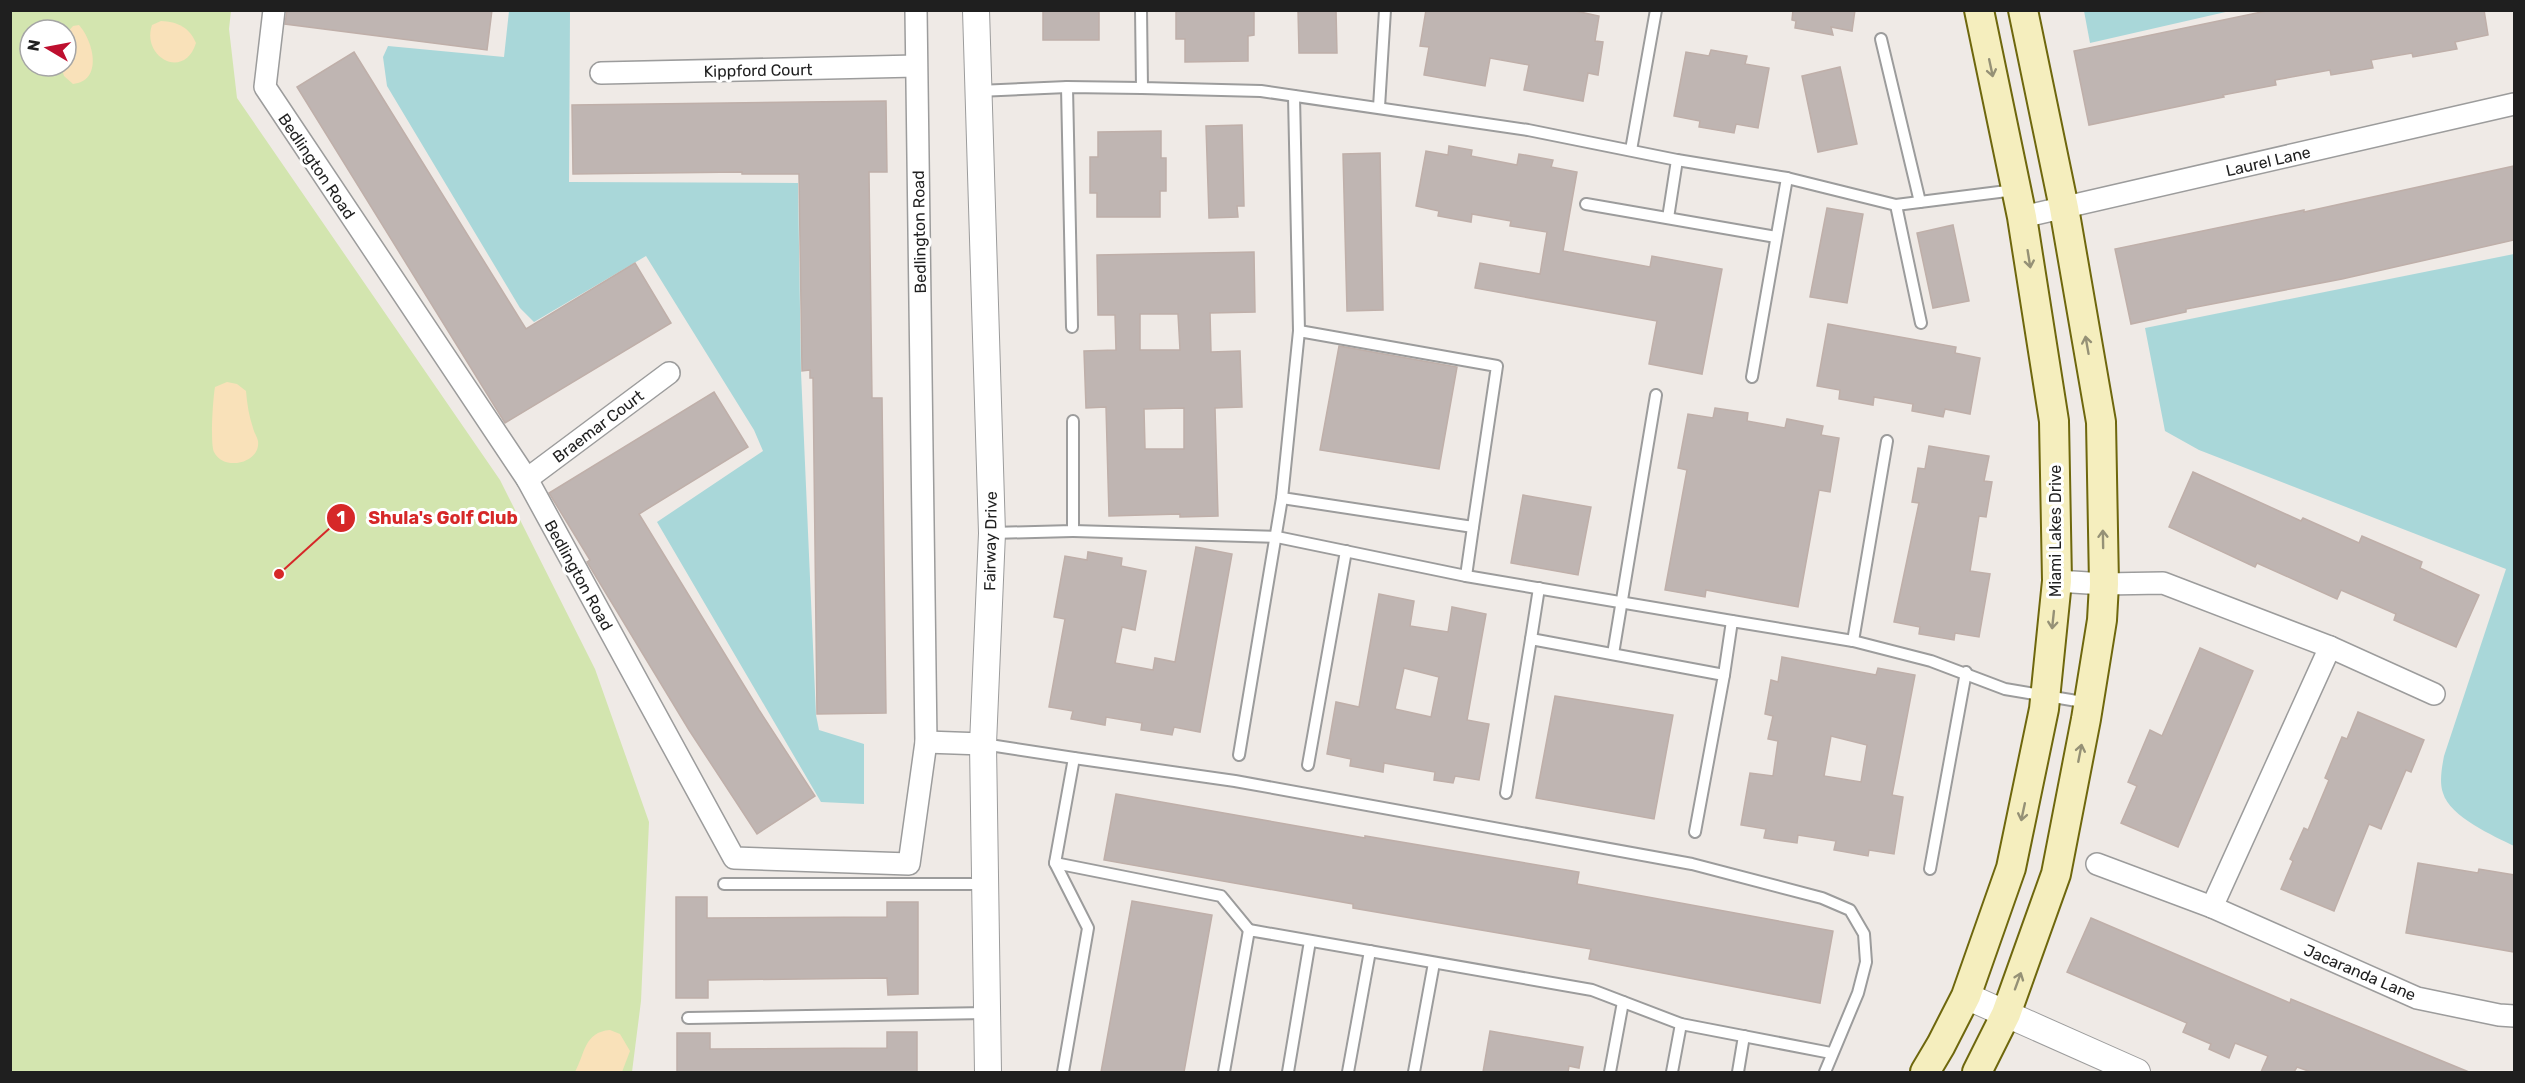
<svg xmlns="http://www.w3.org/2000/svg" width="2525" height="1083" font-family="Rubik,sans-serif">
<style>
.grass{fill:#d3e5af;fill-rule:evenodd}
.sand{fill:#f9e1b9}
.water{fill:#a9d7d9}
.building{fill:#bfb5b2;stroke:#bfafa9;stroke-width:1.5;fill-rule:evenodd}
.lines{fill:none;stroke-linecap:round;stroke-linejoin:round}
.service-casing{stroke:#9c9c9c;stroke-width:14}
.minor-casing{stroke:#9c9c9c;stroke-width:24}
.tertiary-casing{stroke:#9c9c9c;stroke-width:28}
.secondary-casing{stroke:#6e670d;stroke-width:32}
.service{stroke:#fff;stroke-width:10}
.minor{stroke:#fff;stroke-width:21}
.tertiary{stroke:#fff;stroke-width:26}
.secondary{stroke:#f5eebe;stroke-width:28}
.oneway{stroke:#959176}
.labels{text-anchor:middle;stroke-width:6;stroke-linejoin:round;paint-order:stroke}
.street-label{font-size:16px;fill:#1f1f1f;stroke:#fff}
.leader{fill:none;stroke:#d62828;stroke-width:2}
.callout-dot{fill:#d62828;stroke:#fff;stroke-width:2}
.mark-label{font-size:18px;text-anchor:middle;font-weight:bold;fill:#fff}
.callout-label{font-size:18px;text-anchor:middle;font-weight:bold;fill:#d62828;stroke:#fff;stroke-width:6;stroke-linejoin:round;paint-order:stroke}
</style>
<rect width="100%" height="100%" fill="#efeae6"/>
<path class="grass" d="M10,11H231L229,29L237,98L500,480L595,669L649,822L641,1001L632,1072H11ZM30,30H66V66H30Z"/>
<g class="sand">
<path d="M161,21C178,22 189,27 196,43C184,81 141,57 152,25Z"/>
<path d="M79,25C94,42 103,81 73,84L64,76L61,66H66V34L73,26Z"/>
<path d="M227,382L237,384L246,391C247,404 249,416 253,428C254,432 257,437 258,441C261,463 224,472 214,452C210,444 213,398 215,387Z"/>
<path d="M610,1030L620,1034L630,1051L622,1072H575C585,1054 584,1032 610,1030Z"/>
</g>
<g class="water">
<path d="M509,11H570L569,182L798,183L801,372L816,715L819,730L864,744V804L821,802L657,522L763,451L754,430L646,256L534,322L520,308L387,86L383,57L388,46L504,57Z"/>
<path d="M2084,11V10L2230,11L2090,43Z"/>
<path d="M2514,254V846C2494,836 2450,817 2443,793C2439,782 2442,767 2444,756L2506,569L2199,450L2165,431L2145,328Z"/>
</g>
<g class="building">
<path d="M287,10H492L487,50L285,24Z"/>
<rect x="1043" y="10" width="56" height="30"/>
<path d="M1176,10H1254V35L1248,36V61L1185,62V39H1176Z"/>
<path d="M1298,10H1336L1337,53H1299Z"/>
<path d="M1426,10H1571L1599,16L1595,41L1603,42L1598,75L1588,73L1583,101L1524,90L1529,65L1490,58L1485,86L1424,75L1429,47L1420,46Z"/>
<path d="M1793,10H1855L1852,31L1831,27L1833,35L1795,28L1796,21L1792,20Z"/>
<path d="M2271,10H2484L2488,35L2455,42L2457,49L2413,57L2412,53L2371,60L2373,68L2331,75L2330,70L2275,80L2276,85L2223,95L2224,97L2089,125L2074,51Z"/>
<path d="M1711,50L1747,56L1745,64L1769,68L1758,128L1736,124L1734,133L1699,127L1700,121L1674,116L1686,52L1709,56Z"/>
<path d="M354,52L526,329L635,263L671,323L505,423L297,87Z"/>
<path d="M1840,67L1857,144L1818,152L1802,76Z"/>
<path d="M886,101L887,172H869L872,398H882L886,713L817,714L813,378H810V370L802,371L799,174H742V172L573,174L572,105Z"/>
<path d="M1242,125L1244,206H1237L1238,217L1209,218L1206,126Z"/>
<path d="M1161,131V158H1166V191H1160V217H1097V193H1090V157H1098V132Z"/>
<path d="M1449,146L1472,150L1471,156L1517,165L1519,154L1553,160L1551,167L1577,172L1563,251L1650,267L1652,256L1722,269L1702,374L1649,364L1657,321L1475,288L1480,263L1540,274L1547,232L1510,226L1511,221L1472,214L1471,222L1438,216L1439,211L1416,206L1426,151L1448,155Z"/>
<path d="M1380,153L1383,310L1347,311L1343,154Z"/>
<path d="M2514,166V240L2342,279L2186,309V312L2131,324L2115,249L2304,210V212Z"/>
<path d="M1827,208L1863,214L1847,303L1810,297Z"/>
<path d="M1953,225L1969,301L1933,308L1917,233Z"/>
<path d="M1254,252L1255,312L1210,313L1211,352L1240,351L1242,407L1215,408L1218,516L1180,517V514L1109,516L1106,407L1086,408L1084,351L1116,350L1115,315H1098L1097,255ZM1140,314H1178L1180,350H1140ZM1184,408V449H1145L1144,409Z"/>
<path d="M1828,324L1956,347L1955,353L1980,358L1970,414L1945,409L1943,417L1912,411L1913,404L1874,397L1873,405L1839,399L1840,390L1817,386Z"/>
<path d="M1339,346L1457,367L1439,469L1320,450Z"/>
<path d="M714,392L748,447L639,514L759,710L815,796L757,834L689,730L587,562L590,560L549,493Z"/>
<path d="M1715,408L1748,413L1747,421L1785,428L1787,419L1823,426L1821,435L1839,438L1830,492L1819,490L1798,607L1706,590L1705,597L1665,590L1687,470L1678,468L1688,414L1713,418Z"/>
<path d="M1929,446L1989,456L1984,481L1992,482L1986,517L1979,516L1970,571L1990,574L1979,637L1955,633L1954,640L1919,634L1920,627L1894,622L1919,503L1912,502L1918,468L1925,469Z"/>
<path d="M2193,472L2301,521L2303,518L2359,543L2362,536L2422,562L2420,568L2479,595L2456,647L2394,620L2396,614L2341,590L2337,599L2257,563L2255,567L2169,527Z"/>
<path d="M1523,495L1591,507L1578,575L1511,563Z"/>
<path d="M1196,547L1232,554L1200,732L1174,727L1172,735L1141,730L1142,723L1106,717L1105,725L1071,719L1073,711L1049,707L1065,619L1054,617L1065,556L1087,560L1088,552L1122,558L1121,566L1146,571L1135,630L1122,627L1115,663L1153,670L1155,658L1175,662Z"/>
<path d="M1379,594L1414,601L1410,626L1448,632L1452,607L1486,614L1467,720L1489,724L1479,780L1455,776L1453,783L1434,780L1435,772L1384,763L1383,772L1350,766L1351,759L1327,754L1336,702L1359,707ZM1404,668L1439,677L1431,717L1395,709Z"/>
<path d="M2200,648L2253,671L2178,847L2121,823L2137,786L2128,782L2150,730L2162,736Z"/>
<path d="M1782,657L1876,675L1878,668L1915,675L1892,795L1903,797L1894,854L1869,850L1868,856L1834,850L1836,841L1798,835L1797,843L1764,838L1766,829L1741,825L1750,773L1773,776L1778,741L1768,739L1773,716L1765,714L1771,680L1778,682ZM1831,736L1867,745L1861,782L1824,776Z"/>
<path d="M1555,696L1673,715L1654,819L1536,798Z"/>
<path d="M2358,712L2424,740L2411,772L2406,770L2381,829L2369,824L2334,911L2281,889L2293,861L2290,859L2304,828L2308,830L2329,780L2325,778L2342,737L2347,739Z"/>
<path d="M1116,794L1365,838V836L1579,872L1577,884L1833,931L1820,1003L1589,959L1591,949L1353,908V904L1104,860Z"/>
<path d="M2418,863L2478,873L2479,869L2514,875V952L2406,933Z"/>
<path d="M676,897H707V918L887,917V902H918V994L888,995L887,978L708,980V998H676Z"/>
<path d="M1132,901L1212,915L1184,1072H1101Z"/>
<path d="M2091,918L2290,1003L2291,999L2469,1072H2311L2297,1067L2294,1072H2261L2268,1056L2235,1043L2229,1058L2209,1049L2211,1044L2183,1032L2187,1023L2067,972Z"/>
<path d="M1490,1031L1583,1047L1579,1068L1569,1066L1568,1072H1483Z"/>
<path d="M887,1032H917V1072H677V1033H710V1049L887,1048Z"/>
</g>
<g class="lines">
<defs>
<g id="service">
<path d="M1141,10L1142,88L1261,91L1528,130L1677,160L1787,178L1896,205L2015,190"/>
<path d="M1881,39L1920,202"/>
<path d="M1067,87L1072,327"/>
<path d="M978,91L1067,87L1142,88"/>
<path d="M1294,96L1299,331L1282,498L1473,527L1497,366L1299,331"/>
<path d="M1379,107L1385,10"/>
<path d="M1631,150L1656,10"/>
<path d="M1586,204L1776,237"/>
<path d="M1896,205L1921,323"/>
<path d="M1668,218L1677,160"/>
<path d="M1752,377L1787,178"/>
<path d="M1073,531L1277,537L1466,576L1732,621"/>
<path d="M992,533L1073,531V421"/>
<path d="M1466,576L1473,527"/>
<path d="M1531,639L1539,588"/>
<path d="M1853,641L1887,441"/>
<path d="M1613,654L1656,395"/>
<path d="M1724,675L1732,621L1853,641L1931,661L2005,689L2089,703"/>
<path d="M983,744L1074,758"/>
<path d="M1239,755L1282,498"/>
<path d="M1308,765L1346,551"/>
<path d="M1506,793L1531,639L1724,675L1695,832"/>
<path d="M1055,863L1221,896L1249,930"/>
<path d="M1930,869L1966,672"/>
<path d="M724,884H985"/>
<path d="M688,1018L987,1013"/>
<path d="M1063,1072L1088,928L1055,863L1074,758L1235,781L1692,864L1822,898L1850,910L1864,934L1866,962L1858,993L1825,1072"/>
<path d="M1224,1072L1249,930L1592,990L1681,1024"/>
<path d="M1288,1072L1310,941"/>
<path d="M1348,1072L1370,951"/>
<path d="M1414,1072L1434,963"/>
<path d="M1610,1072L1623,1002"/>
<path d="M1672,1072L1681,1024L1831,1053"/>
<path d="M1738,1072L1744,1036"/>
</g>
<g id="minor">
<path d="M274,10L265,87L527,479L734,858L909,864L926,742L916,10"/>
<path d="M601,73L916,66"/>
<path d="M2022,217L2514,104"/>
<path d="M527,479L669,373"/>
<path d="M2057,581L2104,584L2163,583L2330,647L2434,694"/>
<path d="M926,742L983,744"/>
<path d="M2097,864L2212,907L2417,998L2499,1015L2514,1016"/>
<path d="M2212,907L2330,647"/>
</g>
<g id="tertiary">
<path d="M976,10L992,533L983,744L988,1072"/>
<path d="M1966,996L2137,1072"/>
</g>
<g id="secondary">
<path d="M1925,1072L1941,1045L1966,996L2011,868L2044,709L2057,581L2054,421L2022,217L1979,10"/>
<path d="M1977,1072L2006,1014L2056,874L2086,719L2102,620L2104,584L2101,422L2064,208L2023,10"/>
</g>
</defs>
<use href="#service" class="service-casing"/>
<use href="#minor" class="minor-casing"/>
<use href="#tertiary" class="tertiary-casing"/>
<use href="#secondary" class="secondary-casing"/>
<use href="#service" class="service"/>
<use href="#minor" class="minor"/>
<use href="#tertiary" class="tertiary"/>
<use href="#secondary" class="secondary"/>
</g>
<defs><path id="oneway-shaft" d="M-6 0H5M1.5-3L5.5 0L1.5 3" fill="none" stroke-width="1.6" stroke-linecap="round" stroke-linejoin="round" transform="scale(1.5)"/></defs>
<g class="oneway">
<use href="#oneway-shaft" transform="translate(1991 68) rotate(78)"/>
<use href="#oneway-shaft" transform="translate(2029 259) rotate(81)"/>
<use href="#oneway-shaft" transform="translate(2087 345) rotate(-100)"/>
<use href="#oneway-shaft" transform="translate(2103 539) rotate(-91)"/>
<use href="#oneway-shaft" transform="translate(2053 620) rotate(96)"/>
<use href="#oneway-shaft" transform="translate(2080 753) rotate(-79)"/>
<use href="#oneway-shaft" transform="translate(2023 812) rotate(102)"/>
<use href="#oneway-shaft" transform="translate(2018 981) rotate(-70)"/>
</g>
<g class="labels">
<g class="street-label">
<text transform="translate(758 70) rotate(-1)" y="6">Kippford Court</text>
<text transform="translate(2268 161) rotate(-13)" y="6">Laurel Lane</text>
<text transform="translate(317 166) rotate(56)" y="6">Bedlington Road</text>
<text transform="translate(919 232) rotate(-91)" y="6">Bedlington Road</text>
<text transform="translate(598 426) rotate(-37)" y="6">Braemar Court</text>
<text transform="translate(2055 531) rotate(-90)" y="6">Miami Lakes Drive</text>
<text transform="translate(990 541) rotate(-89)" y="6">Fairway Drive</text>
<text transform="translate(579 575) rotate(61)" y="6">Bedlington Road</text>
<text transform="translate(2360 972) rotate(23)" y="6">Jacaranda Lane</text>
</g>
</g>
<path class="leader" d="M279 574L341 518"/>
<g class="callout-dot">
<circle cx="279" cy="574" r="6"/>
<circle cx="341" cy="518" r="15"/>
</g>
<g class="mark-label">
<text x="341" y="524">1</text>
</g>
<g class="callout-label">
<text x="443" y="524">Shula's Golf Club</text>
</g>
<rect width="2525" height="1083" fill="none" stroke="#1f1f1f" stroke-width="24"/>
<g transform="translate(48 48) rotate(280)"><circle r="28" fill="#ffffff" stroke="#a5a5a5" stroke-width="1.5"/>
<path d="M0-4.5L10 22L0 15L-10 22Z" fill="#be0f2f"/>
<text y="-9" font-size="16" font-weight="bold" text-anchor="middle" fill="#1f1f1f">N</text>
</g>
</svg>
